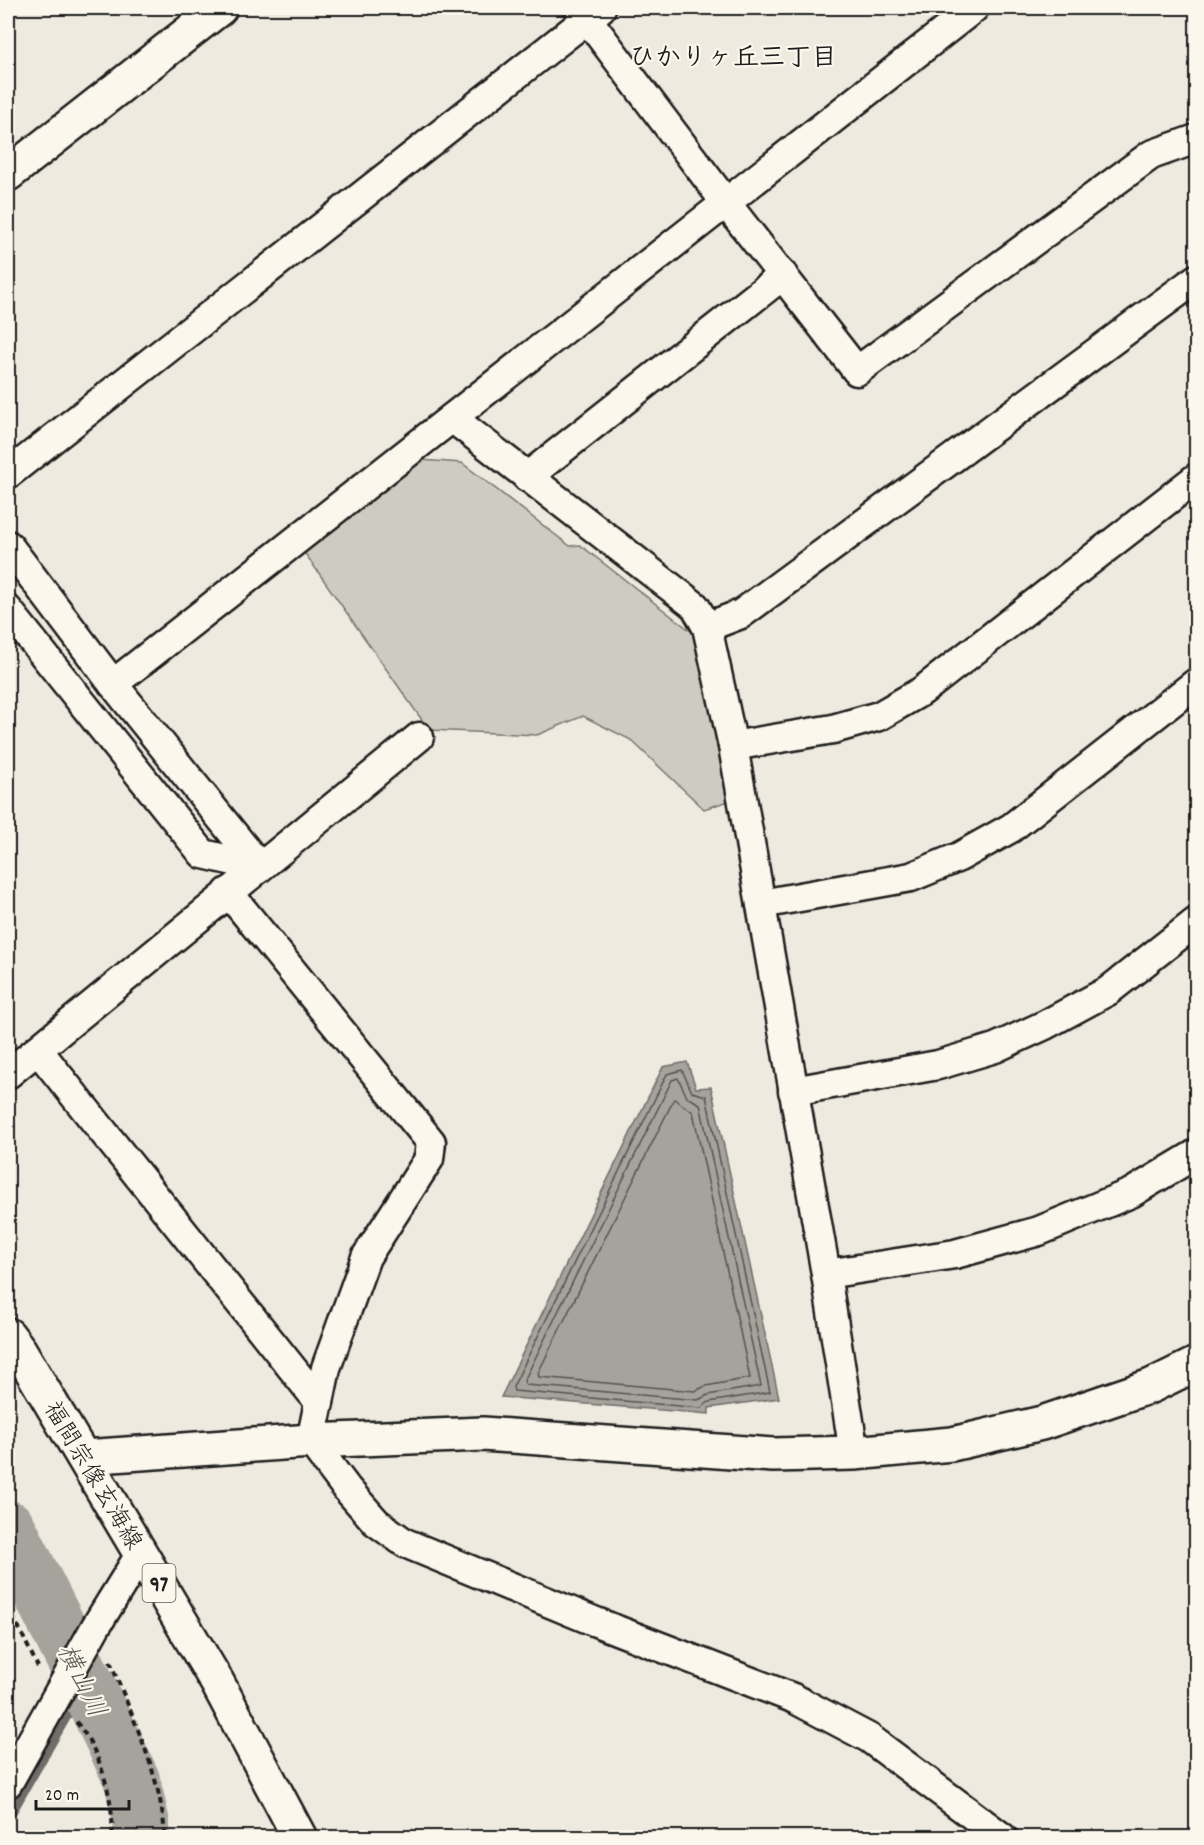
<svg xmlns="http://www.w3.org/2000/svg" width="1204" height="1845" font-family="Dekko,'Klee One',sans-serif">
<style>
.green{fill:#ceccc2;stroke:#75746f;stroke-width:1.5}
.water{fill:#a6a39d;stroke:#6f6d69;stroke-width:1.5}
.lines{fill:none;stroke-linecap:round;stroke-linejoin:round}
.shore{stroke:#535250;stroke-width:1.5}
.stream{stroke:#6f6d69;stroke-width:9}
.river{stroke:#a6a39d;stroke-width:56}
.minor-casing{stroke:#1c1c1c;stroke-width:33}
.tertiary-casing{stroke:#1c1c1c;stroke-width:38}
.primary-casing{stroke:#1c1c1c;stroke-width:38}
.path{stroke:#1c1c1c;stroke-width:4;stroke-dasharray:6 4.5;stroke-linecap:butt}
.minor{stroke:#fbf7ec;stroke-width:28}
.tertiary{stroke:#fbf7ec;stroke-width:33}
.primary{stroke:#fbf7ec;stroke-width:33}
.labels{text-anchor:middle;stroke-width:4.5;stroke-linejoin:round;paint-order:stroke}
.shield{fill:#fbf7ec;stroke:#5f5e5a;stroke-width:1.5}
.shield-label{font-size:22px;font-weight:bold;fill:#1c1c1c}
.street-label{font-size:24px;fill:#1c1c1c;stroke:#fbf7ec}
.neighbourhood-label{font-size:26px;font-weight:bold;fill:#1c1c1c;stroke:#fbf7ec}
.water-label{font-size:26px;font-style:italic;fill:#5a5956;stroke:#fbf7ec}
</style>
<rect width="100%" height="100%" fill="#eeeadf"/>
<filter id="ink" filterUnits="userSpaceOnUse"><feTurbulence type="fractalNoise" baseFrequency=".0167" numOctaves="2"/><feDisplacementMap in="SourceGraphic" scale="12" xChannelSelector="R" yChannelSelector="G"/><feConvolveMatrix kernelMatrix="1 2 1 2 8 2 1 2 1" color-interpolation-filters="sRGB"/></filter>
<g filter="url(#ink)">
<path class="green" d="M421,460L462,463L570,546L580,545L697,636L729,801L704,809L631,740L583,716L537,735L429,730L304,552Z"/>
<path class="water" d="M687,1062L696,1088L711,1087L779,1398L709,1408V1414L501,1397L663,1067Z"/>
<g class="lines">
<g class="shore">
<path d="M682,1070L692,1092L706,1096L770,1392L709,1402L701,1408L514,1391L513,1387L667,1074Z"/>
<path d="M678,1078L687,1097L700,1104L761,1386L708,1395L698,1400L526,1385L524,1381L672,1080Z"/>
<path d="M674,1099L693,1112L750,1378L706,1386L695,1391L539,1377L538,1373Z"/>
</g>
<path class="stream" d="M8,1819L86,1683"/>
<path class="river" d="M8,1528L86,1683L132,1780L142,1824L140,1838"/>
<defs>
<g id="minor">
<path d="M579,8L726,203L857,371L1151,155L1196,139"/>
<path d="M452,418L695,606L707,627L733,746L826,1274L854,1453"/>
<path d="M8,474L601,8"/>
<path d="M527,477L783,275"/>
<path d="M8,545L113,684L260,867"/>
<path d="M8,610L203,854L260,867"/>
<path d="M707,627L741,614L1196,279"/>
<path d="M113,684L974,8"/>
<path d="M733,746L833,729L879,716L922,691L1196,478"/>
<path d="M228,892L431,1142L429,1159L366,1257L326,1368L311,1441L347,1489L376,1522L405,1543L596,1622L793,1698L869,1738L1003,1838"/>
<path d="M761,904L911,877L959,857L1011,828L1196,683"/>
<path d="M38,1050L319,1402"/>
<path d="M8,1074L419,737"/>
<path d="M793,1091L938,1065L995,1048L1045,1025L1108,991L1196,922"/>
<path d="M826,1274L955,1254L1039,1231L1131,1193L1196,1154"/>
<path d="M8,1783L96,1626L141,1553"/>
</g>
<g id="tertiary">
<path d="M8,174L220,8"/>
<path d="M84,1457L311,1441L483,1434L773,1455L854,1453L952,1444L1042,1423L1151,1386L1196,1364"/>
</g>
<path id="primary" d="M8,1335L20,1351L217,1682L300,1838"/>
</defs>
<use href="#minor" class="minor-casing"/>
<use href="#tertiary" class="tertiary-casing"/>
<use href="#primary" class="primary-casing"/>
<g class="path">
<path d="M8,1606L38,1667"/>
<path d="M110,1661C132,1717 162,1776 165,1838"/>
<path d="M76,1722C100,1749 115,1802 112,1838"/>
</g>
<use href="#minor" class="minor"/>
<use href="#tertiary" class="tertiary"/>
<use href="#primary" class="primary"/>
</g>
</g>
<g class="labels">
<rect class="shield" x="142.5" y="1564" width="33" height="38" rx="4.5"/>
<g class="shield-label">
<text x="159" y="1591">97</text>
</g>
<g class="street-label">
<text transform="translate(94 1475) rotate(59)" y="8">福間宗像玄海線</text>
</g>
<g class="neighbourhood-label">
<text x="733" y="65">ひかりヶ丘三丁目</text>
</g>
<g class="water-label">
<text transform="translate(83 1680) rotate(64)" y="9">横山川</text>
</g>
</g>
<rect width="1204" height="1845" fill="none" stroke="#fbf7ec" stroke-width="30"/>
<rect x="15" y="15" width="1174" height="1815" fill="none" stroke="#1c1c1c" stroke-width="2" filter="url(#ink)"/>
<path d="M36 1800v9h93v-9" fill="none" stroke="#1c1c1c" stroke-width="3"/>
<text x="45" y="1800" font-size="18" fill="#1c1c1c" stroke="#fbf7ec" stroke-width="4.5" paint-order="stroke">20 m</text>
</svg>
